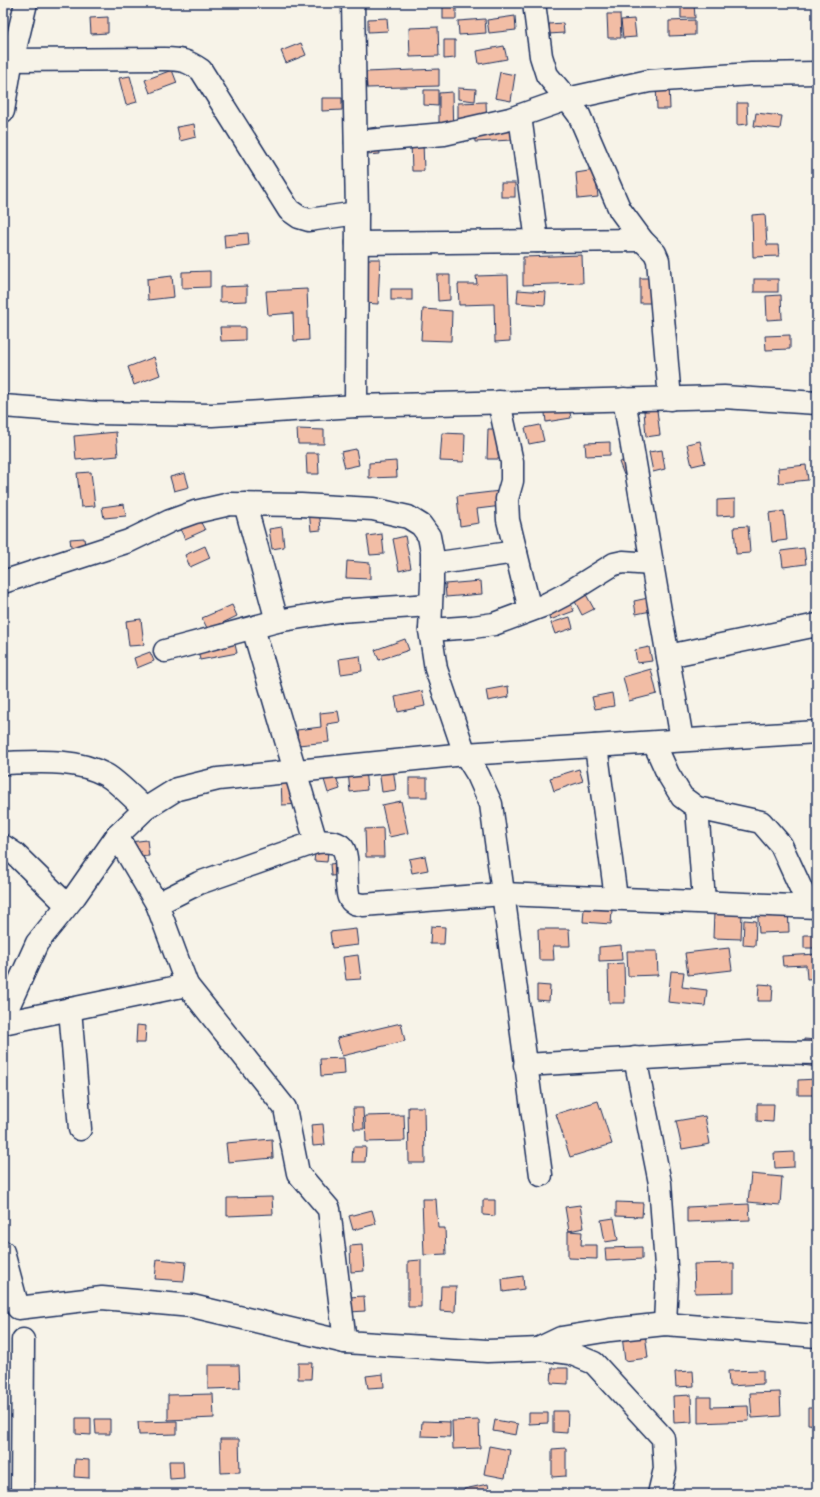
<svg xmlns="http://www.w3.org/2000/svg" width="820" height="1497" font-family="Delius,sans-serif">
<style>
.building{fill:#f2bda5;stroke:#1b2f5e}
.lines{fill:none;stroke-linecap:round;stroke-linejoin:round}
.minor-casing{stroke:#1b2f5e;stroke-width:25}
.minor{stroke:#f7f3e8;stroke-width:22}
</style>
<rect width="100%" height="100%" fill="#f7f3e8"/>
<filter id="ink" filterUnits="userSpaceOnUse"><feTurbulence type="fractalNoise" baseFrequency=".025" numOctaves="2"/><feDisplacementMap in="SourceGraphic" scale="8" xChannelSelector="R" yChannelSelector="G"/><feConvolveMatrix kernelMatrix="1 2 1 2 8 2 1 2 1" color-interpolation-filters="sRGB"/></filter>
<g filter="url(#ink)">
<g class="building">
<rect x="443" y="3" width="13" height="16"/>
<path d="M464,3H480V6L464,5Z"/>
<path d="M681,3H694L695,18H681Z"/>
<path d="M607,14H620L621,38H608Z"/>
<path d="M515,16L516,30L489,33L487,20Z"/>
<path d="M108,17V33L91,34L90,18Z"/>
<path d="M387,18L388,31L368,32V19Z"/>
<path d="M485,19L486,33L459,35L458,21Z"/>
<path d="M634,19L636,37L623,38L621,20Z"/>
<path d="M695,20V35L669,36V21Z"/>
<path d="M563,23L564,33L549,34V24Z"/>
<path d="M438,27L439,56L410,57L409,28Z"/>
<path d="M444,40H455V58L444,59Z"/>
<path d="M301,43L306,55L286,63L281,51Z"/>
<path d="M504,46L507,59L479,64L477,51Z"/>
<path d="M439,69V86L367,88L366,72Z"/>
<path d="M172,70L177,83L150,93L145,80Z"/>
<path d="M500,72L515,75L511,101L495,98Z"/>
<path d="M130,76L137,102L126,105L119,78Z"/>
<path d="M656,83H669L670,109H657Z"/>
<path d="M458,88L476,89L475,101L458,99Z"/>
<path d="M424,90H438V106L424,105Z"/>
<path d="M452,92L453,140L439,127V93Z"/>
<path d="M322,98H342V110L322,111Z"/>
<path d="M486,102L487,128L458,129V103Z"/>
<path d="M737,103H747L748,124L737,125Z"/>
<path d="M756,113L782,116L780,129L754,126Z"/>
<path d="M194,124L196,137L180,141L177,127Z"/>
<path d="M377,127L380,154L366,155L363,129Z"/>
<path d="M512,128V140L475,142L474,130Z"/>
<path d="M411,142H423L424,171H412Z"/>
<path d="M595,170L598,197L578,199L576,173Z"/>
<rect x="501" y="183" width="14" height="14"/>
<path d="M765,214L767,245H778L779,256L753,257L752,215Z"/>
<path d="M248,233L249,245L225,248L224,235Z"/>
<path d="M582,255L583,283L523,285V257Z"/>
<path d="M366,259H380L378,304L364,303Z"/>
<path d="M210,271V287L182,288V272Z"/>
<path d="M437,275H450V300L438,301Z"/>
<path d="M508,275L510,341L495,342L494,304L459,305L458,284H477L476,276Z"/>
<path d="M172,276L174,297L148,300L147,279Z"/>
<rect x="640" y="278" width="15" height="25"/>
<rect x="754" y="279" width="24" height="13"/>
<path d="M247,286V301L220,302V287Z"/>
<path d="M307,289L309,340L294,341L293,313L268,315L266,291Z"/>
<rect x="391" y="289" width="21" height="11"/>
<path d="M518,290L546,292L545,305L517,303Z"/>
<path d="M781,295L782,319L767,320L766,296Z"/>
<path d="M423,309L452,311L451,341L421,340Z"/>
<path d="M220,327H245V340L221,341Z"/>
<path d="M790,335V349L766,350L765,336Z"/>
<path d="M154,357L160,375L134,385L128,367Z"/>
<path d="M568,402L571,418L546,422L544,405Z"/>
<path d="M657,410L660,435L646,437L644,411Z"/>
<path d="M540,425L544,441L529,444L525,428Z"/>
<path d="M297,429L324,430V444H298Z"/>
<path d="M488,429H500V459H487Z"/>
<path d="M116,432L118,456L76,460L74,436Z"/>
<path d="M442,433L465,434L464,462L440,461Z"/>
<path d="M700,441L705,463L692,466L687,444Z"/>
<path d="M610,442V455L586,456L585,443Z"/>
<path d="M356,449L359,465L345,468L341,452Z"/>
<path d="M662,450L665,469L653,472L649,452Z"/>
<path d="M306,453H318L319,474H307Z"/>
<path d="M635,457L639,470L624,475L619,462Z"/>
<path d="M396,461L397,477L369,478V463Z"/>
<path d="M806,465L808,480L779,483L778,468Z"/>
<path d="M91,472L95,506L81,507L77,473Z"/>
<path d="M185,473L189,487L174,491L170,477Z"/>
<path d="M500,491L502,506L477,509L479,523L460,526L457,496Z"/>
<path d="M735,499V515L717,516V500Z"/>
<path d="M124,504L126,516L104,518L102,507Z"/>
<path d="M319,509L321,530L311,531L309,510Z"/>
<path d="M784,511L787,540L772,542L769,513Z"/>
<path d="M199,519L205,530L185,539L180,529Z"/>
<path d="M748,526L750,553L736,554L734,527Z"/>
<path d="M282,527L284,547L272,549L269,529Z"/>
<path d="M382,534L384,554L370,555L367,536Z"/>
<path d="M405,536L411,568L399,571L393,539Z"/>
<path d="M84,538L86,553L72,554L70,539Z"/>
<path d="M205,546L210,558L190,567L185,555Z"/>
<path d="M804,548L806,564L783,567L781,551Z"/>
<path d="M347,561L370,563V579L346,578Z"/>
<path d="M481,581L482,594L446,597L445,584Z"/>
<path d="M566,584L583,589L594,609L582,615Z"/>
<path d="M563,585L574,611L550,620L540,594Z"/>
<path d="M648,598L651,611L636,614L634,601Z"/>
<path d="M232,605L237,616L208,630L202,618Z"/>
<path d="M570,617L573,628L555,634L551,623Z"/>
<path d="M141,619L144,645L129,646L126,621Z"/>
<path d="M233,636L237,653L200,660L197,644Z"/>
<path d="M405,639L409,650L379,660L375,650Z"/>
<path d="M649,647L652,661L637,663L635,650Z"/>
<path d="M150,652L154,661L137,668L134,658Z"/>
<path d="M360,656L362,671L341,674L339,659Z"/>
<path d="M651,669L657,694L629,701L623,677Z"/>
<path d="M508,686L509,697L488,701L486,690Z"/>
<path d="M422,691L425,706L398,712L395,697Z"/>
<path d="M612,693L614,706L595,709L592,697Z"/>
<path d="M338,711L340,722L327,724L329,742L298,745L297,730L321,727L320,713Z"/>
<path d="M392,760L396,790L382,792L378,762Z"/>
<path d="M365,769L367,790L350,792L348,771Z"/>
<path d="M579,769L583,781L554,791L550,778Z"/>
<path d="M334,770L340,789L328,793L322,773Z"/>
<path d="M302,778L303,804L282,805L281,779Z"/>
<rect x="409" y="778" width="18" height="19"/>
<path d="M401,801L408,833L389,837L382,805Z"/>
<path d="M383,828L384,857H366L365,829Z"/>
<path d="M147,840L149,856L123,858L121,843Z"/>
<path d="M317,840L329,841L327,862L314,861Z"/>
<path d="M425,856L428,870L412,873L409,859Z"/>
<path d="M355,861L356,874L331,876L330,864Z"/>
<path d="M788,904L789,932L759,933L757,905Z"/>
<path d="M584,909L612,910L611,924L583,922Z"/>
<path d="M714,912L742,913L741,939L713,938Z"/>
<path d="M744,920L756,921L755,946L743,945Z"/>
<path d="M431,926L445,927L444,944H430Z"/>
<path d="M356,929L358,945L332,948L330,932Z"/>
<path d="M538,929H569L570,946H553L554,960H539Z"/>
<rect x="804" y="935" width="13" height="13"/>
<path d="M621,945L622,960L599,961V947Z"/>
<path d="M729,948L732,970L688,975L685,953Z"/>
<path d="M627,951H657L658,975L628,976Z"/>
<path d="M817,954V978L807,979L806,965L783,966L782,956Z"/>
<path d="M358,955L361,979L346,980L343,957Z"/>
<path d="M624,963L625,1003H609L608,964Z"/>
<path d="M671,971L684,972L682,987L707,990L705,1006L668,1002Z"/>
<path d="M759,984L773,985L772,1001H758Z"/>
<path d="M537,985L550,986L549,1001L537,1000Z"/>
<path d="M401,1023L405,1041L342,1056L337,1038Z"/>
<path d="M137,1025L146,1026L145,1043H136Z"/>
<path d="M804,1039L817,1040V1067L802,1065Z"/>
<path d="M344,1058L345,1074L321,1076L320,1059Z"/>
<path d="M817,1079V1095H798V1080Z"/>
<path d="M598,1101L612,1144L570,1157L556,1114Z"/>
<path d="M757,1104H774L773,1122L757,1121Z"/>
<path d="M408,1107H424L425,1163H409Z"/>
<path d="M353,1108H363L364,1129H354Z"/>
<path d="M404,1115L405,1141L366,1142L365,1116Z"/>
<path d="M705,1116L710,1144L682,1149L676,1121Z"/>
<path d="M323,1124L325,1145L313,1146L311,1125Z"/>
<path d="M272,1139L273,1158L228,1162L226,1143Z"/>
<path d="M353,1147H366L365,1162H352Z"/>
<path d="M794,1152V1167L775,1168L774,1153Z"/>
<path d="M751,1174L782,1177L780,1205L748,1202Z"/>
<path d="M272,1197L273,1214L227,1216V1198Z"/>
<path d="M422,1199H436L438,1228H445L446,1254L424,1255Z"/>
<path d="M483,1200H495V1216L483,1215Z"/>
<path d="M616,1202L643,1203L642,1217L616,1216Z"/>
<path d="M749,1204L750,1220L687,1222V1207Z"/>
<path d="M580,1205L584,1228L569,1231L565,1207Z"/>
<path d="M372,1210L376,1224L353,1230L349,1216Z"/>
<path d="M614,1218L618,1240L605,1242L601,1220Z"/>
<path d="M568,1231L582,1232L581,1245H597V1259L568,1258Z"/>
<path d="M362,1245L364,1271L351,1272L350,1246Z"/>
<path d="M642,1247V1259L606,1261L605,1248Z"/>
<path d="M157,1259L186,1262L184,1281L155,1279Z"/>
<path d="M421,1260V1307H408V1261Z"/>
<path d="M734,1263V1292L695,1293L694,1264Z"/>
<path d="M523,1276L524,1289L503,1292L502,1279Z"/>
<path d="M441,1286H456L455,1312L440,1311Z"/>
<path d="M364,1296L365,1311L350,1312L349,1297Z"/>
<path d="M645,1333L648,1358L625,1361L622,1336Z"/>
<path d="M298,1363H312L311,1379H298Z"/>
<path d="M208,1365H239L240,1388L208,1389Z"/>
<path d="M552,1368H568V1384L551,1383Z"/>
<path d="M763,1370V1384L729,1386L728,1371Z"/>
<path d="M693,1371L694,1386L676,1387L675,1372Z"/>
<path d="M383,1374L384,1387L368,1388L366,1376Z"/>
<path d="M780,1392L781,1416L752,1418L750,1393Z"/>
<path d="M213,1394L214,1418L168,1420V1395Z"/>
<path d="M691,1395L692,1422L674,1423L673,1396Z"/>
<path d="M698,1397H711V1407L748,1406L749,1421L698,1423Z"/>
<path d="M808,1408H817V1425L808,1424Z"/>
<path d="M553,1411H568L567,1433L553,1432Z"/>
<path d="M529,1413H548V1423L529,1424Z"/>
<path d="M76,1418H91V1435L76,1434Z"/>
<path d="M95,1419H110V1434H96Z"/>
<path d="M479,1420L480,1448L453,1449L452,1421Z"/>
<path d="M495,1420L518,1424L516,1435L493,1431Z"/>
<path d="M177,1421V1434L139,1435L138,1422Z"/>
<path d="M422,1421L450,1422V1437L421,1436Z"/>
<path d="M220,1439H239L240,1472L221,1473Z"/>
<path d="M489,1446L510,1450L505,1478L484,1474Z"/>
<path d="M566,1448V1476L552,1477V1449Z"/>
<path d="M75,1459L89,1460V1478L74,1477Z"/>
<path d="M169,1461H183L184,1478L170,1479Z"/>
<path d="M488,1484L490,1494H465L464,1489Z"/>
</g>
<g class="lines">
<defs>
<g id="minor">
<path d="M353,3L357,213L356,406"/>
<path d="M534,3L541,56L547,75L567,99L579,115L620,210L642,240L655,253L658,260L670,399"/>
<path d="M3,60L165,59C181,59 188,61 201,70L289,210L299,217L309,220L357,213"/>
<path d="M3,111L10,70L26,3"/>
<path d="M520,116L537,241"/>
<path d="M356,142L444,134L510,119L567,99L649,81L751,74L817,73"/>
<path d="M357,243L642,240"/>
<path d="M624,399L682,740"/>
<path d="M499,402L512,462V481L507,499L508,520L530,610"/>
<path d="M3,406L96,413L212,415L356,406L724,397L817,403"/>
<path d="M245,504L277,621"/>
<path d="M432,564L516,552"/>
<path d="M3,582L129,541L170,521L195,512L230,504L301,505L373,509L408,517L421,525L429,536L432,552V582L430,630L436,669L465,754L478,775L491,804L541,1175"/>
<path d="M253,628L316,842"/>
<path d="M430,630L473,627L494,624L545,605L566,594L614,564L623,562L652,564"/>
<path d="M165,651L277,621L339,611L430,605"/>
<path d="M668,656L817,625"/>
<path d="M654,743L668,774L682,797L697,808L761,822L781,845L809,906"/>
<path d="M596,746L616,898"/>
<path d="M3,763C37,762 75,758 106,775C117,781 135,800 145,809"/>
<path d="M697,808L704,901"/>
<path d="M117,836L157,904L187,985L285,1108L298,1173L329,1209L345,1342"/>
<path d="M3,846L15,854L67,905"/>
<path d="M157,904L199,883L316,842C353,838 345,857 347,886C348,892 347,899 354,903C356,904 360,904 363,905L503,894L817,907"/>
<path d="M70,1009L80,1129"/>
<path d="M3,1018L37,943L75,896L117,836L145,809L177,789L218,779L465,754L817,732"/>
<path d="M3,1023L187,985"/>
<path d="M635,1058L660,1183L667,1280L665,1324"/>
<path d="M525,1065L749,1052L817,1053"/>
<path d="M3,1252L18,1308L102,1298L192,1306L345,1342L487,1351L540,1349L570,1353L594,1363L663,1438L665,1469L659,1494"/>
<path d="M540,1348L561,1338L610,1330L665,1324L817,1336"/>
<path d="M22,1494L23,1340"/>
</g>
</defs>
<use href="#minor" class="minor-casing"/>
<use href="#minor" class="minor"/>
</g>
</g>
<rect width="820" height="1497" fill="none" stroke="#f7f3e8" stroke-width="16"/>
<rect x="8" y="8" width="804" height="1481" fill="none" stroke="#1b2f5e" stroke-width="1.5" filter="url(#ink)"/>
</svg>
